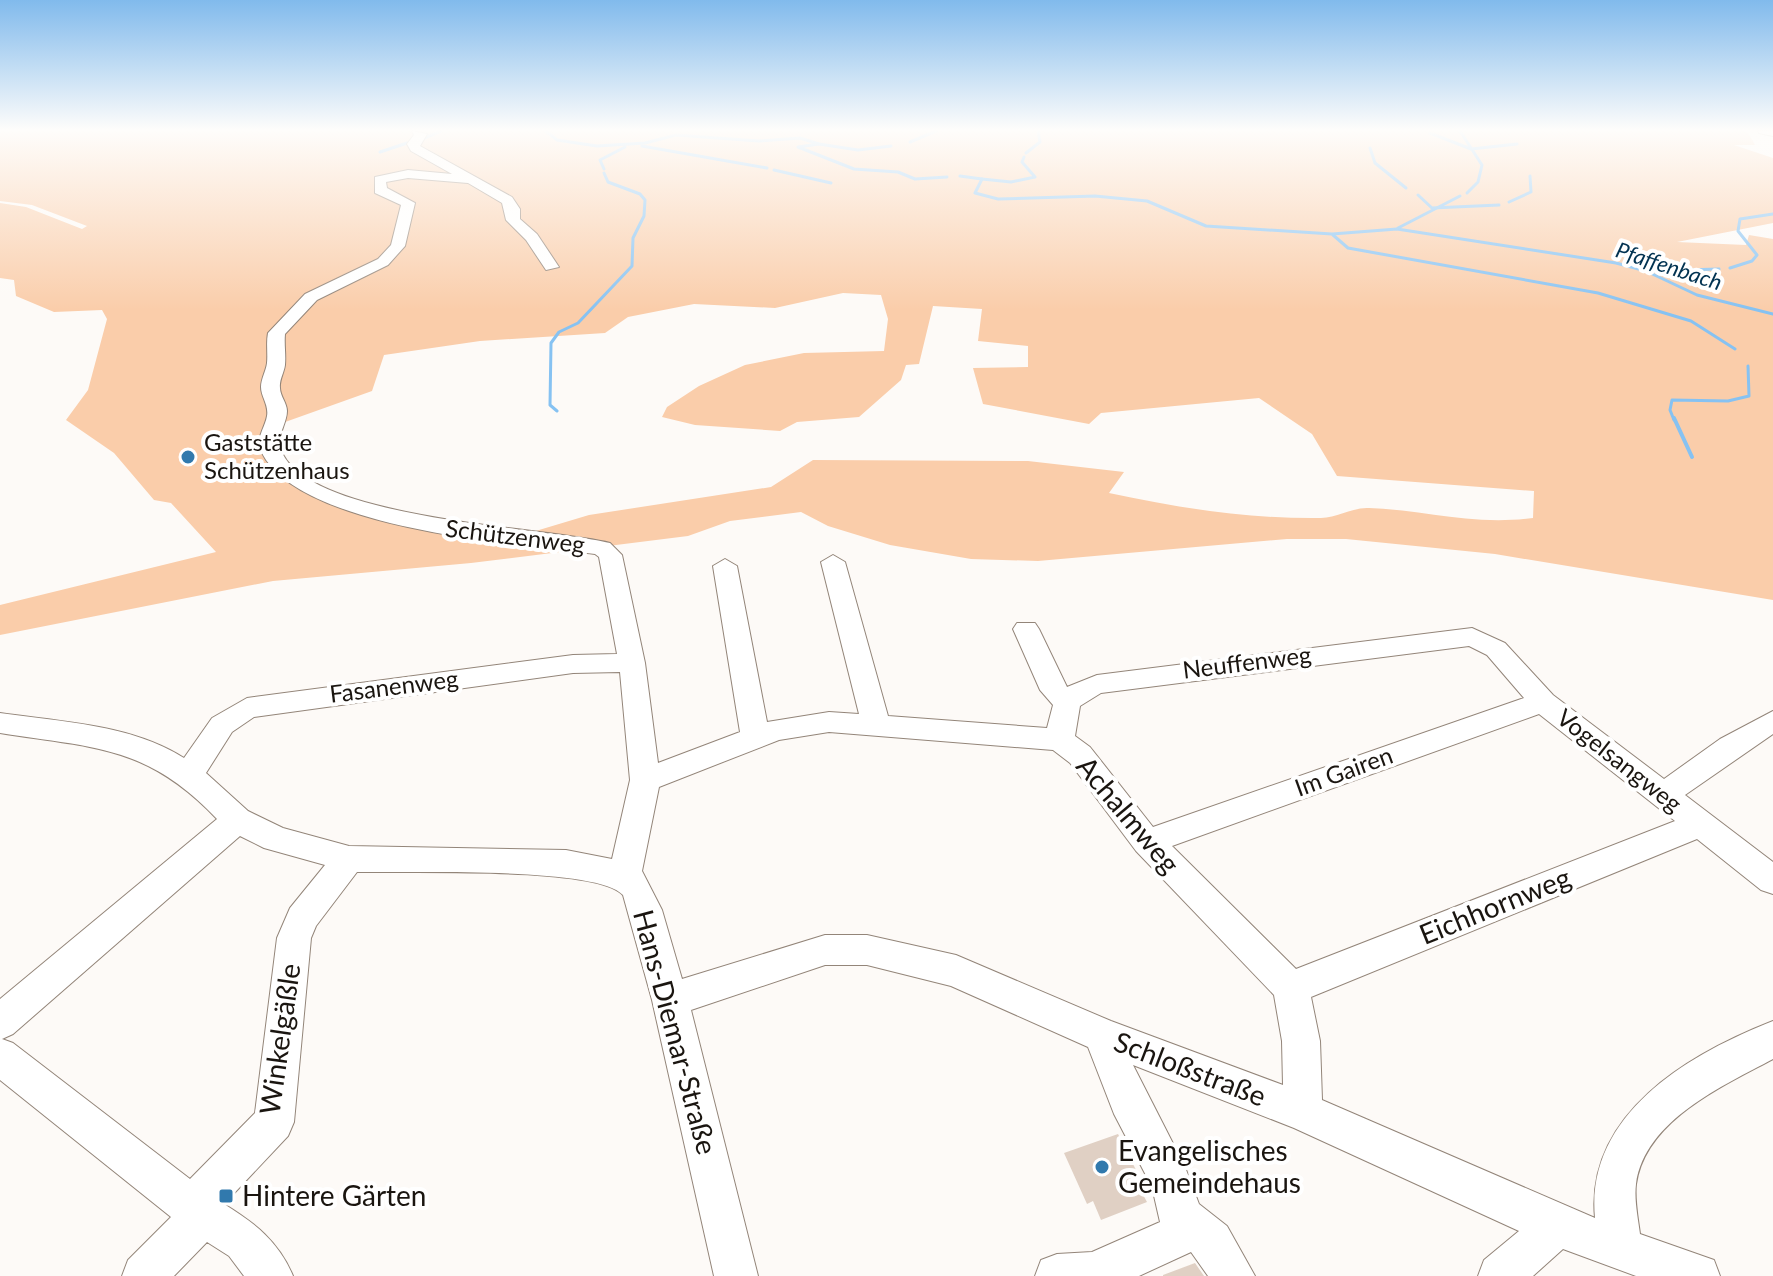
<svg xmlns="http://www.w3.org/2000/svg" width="1773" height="1276" font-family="Lato,sans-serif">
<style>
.green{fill:#facdaa;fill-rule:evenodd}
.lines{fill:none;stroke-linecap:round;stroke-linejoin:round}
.stream-far1{stroke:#86c2f2;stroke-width:3}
.stream{stroke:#86c2f2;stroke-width:4}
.building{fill:#e0d0c4}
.minor-casing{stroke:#938579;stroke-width:2}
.minor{fill:#fff;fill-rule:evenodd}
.poi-dot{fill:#3179ad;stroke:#fff;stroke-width:3}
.labels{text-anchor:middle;stroke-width:8;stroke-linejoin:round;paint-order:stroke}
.far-water-label{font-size:22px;font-style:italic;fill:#013251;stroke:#fff}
.poi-label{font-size:24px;fill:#1a1510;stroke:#fff;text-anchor:start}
.street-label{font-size:24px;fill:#1a1510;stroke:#fff}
.near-street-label{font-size:28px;fill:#1a1510;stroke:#fff}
.near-poi-label{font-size:28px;fill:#1a1510;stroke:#fff;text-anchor:start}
</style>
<rect width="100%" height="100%" fill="#fdfaf7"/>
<path class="green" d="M0,131H1747L1755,145H1734L1773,158V223L1677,242L1746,245L1749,235L1773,239V600L1495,554L1346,539H1287L1038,561L971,559L890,545L828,526L801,512L730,521L688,536L471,563L273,581L0,635V605L216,552L171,503L154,500L114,453L66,420L88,390L107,319L102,310L54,312L16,296L14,280L0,278V203L26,207L82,229L87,226L32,205L0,201ZM843,293L881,295L888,319L884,351L804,353L745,365L699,386L667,407L662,417L695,425L780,431L797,422L859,417L901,380L906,365L919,364L933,306L982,309L978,341L1028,346V367L973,368L983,404L1089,424L1101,413L1259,398L1312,434L1337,476L1534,491L1533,518C1472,526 1426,510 1369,508C1353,507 1337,518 1321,518C1250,519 1178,508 1109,493L1124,472L1028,461L813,460L771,487L589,515L519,536L354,505L290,473L269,439L274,426L372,391L384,355L480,341L605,333L628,317L694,304L775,308Z"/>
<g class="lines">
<g class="stream-far1">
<path d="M546,131L557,140L597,146L645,143L676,135L759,141L800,138L819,144L798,147L854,169L898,172L915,179L947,177"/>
<path d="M1460,131L1482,165L1478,182L1467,193"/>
<path d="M1430,133L1471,149L1517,144"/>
<path d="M422,139L441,131"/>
<path d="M910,142L936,131"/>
<path d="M819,144L858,150L891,146"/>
<path d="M642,146L767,168"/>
<path d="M1370,148L1375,163L1406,188"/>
<path d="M380,152L407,143"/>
<path d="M1026,153L1040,142L1038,131"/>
<path d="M604,169L600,160L625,147"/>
<path d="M774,170L831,183"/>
<path d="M960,176L982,179L975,193L998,199L1095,196L1147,201L1206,226L1332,234L1397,229L1616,263L1646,271L1697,295L1773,314"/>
<path d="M982,179L1011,182L1035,177L1022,162L1024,157"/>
<path d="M1418,195L1432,208L1499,205"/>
<path d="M1509,202L1531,192L1530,176"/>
<path d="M1398,228L1460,196"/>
<path d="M1333,235L1348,248L1598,293L1691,321L1735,349"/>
<path d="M1730,268L1752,261L1757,255L1738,231L1740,219L1773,214"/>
<path d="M1648,271L1719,269"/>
<path d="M557,411L550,405L551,343L559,332L578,323L632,266L633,238L644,216L645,200L640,194L608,182L604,173"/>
<path d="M1674,420L1670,410L1672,400L1728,401L1749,396L1748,366"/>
</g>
<path class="stream" d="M1674,418L1692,457"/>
</g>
<g class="building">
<path d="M1118,1134L1141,1180L1136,1182L1147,1202L1101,1220L1093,1201L1087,1204L1064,1153Z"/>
<path d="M1195,1263L1204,1276H1163V1275Z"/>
</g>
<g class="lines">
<defs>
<g id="minor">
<path d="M412,131L427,134L420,146L512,197L520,209V219L537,234L559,267L546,270L526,240L506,220L502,203L468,183L408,178L386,182L387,188L415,203L405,246L388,265L317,300L285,334C284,345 286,354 285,365C284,373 279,380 280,388C280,396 287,403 287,411C287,423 277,435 280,447C300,520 547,527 610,543L622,555L645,663L658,763L740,732L713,566L725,559L737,566L767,722L829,712L859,714L821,562L833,555L845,562L888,716L1047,728L1053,705L1040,690L1013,629L1017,623H1035L1039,629L1067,687L1097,675L1472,628L1505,643L1553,695L1664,779L1720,739L1773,711V734L1685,795L1773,862V894L1761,890L1697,839L1311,997L1320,1041L1322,1100L1595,1218C1585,1114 1689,1054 1773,1021V1059C1723,1086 1645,1120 1636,1184C1634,1200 1638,1218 1640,1234L1714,1260L1720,1276H1636L1563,1249L1533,1276H1478L1484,1260L1519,1231L1294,1128L1133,1065L1185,1167L1199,1204L1227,1226L1255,1276H1208L1191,1252L1139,1276H1035L1041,1260L1057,1254L1092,1252L1160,1222L1152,1187L1114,1114L1088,1047L951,986L867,965H825L691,1010L758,1276H714L652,1000L623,895C597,866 405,873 357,872L316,926L311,938L294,1122L288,1136L224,1204C255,1223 279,1242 293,1276H244L229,1256L207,1242L174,1276H122L128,1260L171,1217L0,1080V999L217,819C147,745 94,748 0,733V713C61,722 131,724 184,758L212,718L247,698L573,655L617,654L599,557L595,554C517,544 297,529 261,451C255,439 265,428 267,416C269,405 261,397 261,387C261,379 266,371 267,363C268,353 266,343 268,333L305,294L378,259L391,245L401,205L375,193V177L408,170L452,174L411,151L407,144L414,135ZM1469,646L1487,655L1524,698L1153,827L1090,747L1075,736L1080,706L1101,693ZM620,672L630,780L612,859L566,850L349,846L283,828L248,811L206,773L232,732L254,717L573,673ZM1539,714L1675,821L1296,969L1172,846ZM829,732L1053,750L1070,763L1136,851L1274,995L1282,1041L1283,1085L1111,1021L956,955L867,935H825L682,979L662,910L642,871L659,787L779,740ZM240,836L264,848L325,865L290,908L277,938L255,1113L190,1179L13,1043L2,1039L13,1034Z"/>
<path d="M1758,131H1773V136L1759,133Z"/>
</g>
</defs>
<use href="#minor" class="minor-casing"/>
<use href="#minor" class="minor"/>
</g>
<linearGradient id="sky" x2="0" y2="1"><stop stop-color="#81baec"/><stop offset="0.42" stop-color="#fefdfb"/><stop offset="1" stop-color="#fefdfb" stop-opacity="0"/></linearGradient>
<rect width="1773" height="310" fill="url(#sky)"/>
<g class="poi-dot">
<circle cx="188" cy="457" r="8"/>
<circle cx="1102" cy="1167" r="8"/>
<rect x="218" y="1188" width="16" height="16" rx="4"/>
</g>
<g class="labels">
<g class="far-water-label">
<text transform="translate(1669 266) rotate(18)" y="8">Pfaffenbach</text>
</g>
<g class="poi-label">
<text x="204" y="451">Gaststätte<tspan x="204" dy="28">Schützenhaus</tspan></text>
</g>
<g class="street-label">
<text transform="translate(515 537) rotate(7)" y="8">Schützenweg</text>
<text transform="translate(1247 663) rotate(-7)" y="8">Neuffenweg</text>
<text transform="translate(394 687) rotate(-7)" y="8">Fasanenweg</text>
<text transform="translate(1619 761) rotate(38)" y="8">Vogelsangweg</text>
<text transform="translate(1344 772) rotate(-20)" y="8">Im Gairen</text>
</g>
<g class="near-street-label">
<text transform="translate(1128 815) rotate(50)" y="10">Achalmweg</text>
<text transform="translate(1495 906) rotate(-22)" y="10">Eichhornweg</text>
<text transform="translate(675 1032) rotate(75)" y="10">Hans-Diemar-Straße</text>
<text transform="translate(280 1039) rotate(-82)" y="10">Winkelgäßle</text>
<text transform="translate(1190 1069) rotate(21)" y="10">Schloßstraße</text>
</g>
<g class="near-poi-label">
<text x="1118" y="1161">Evangelisches<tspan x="1118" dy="32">Gemeindehaus</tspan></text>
<text x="242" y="1206">Hintere Gärten</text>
</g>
</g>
</svg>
